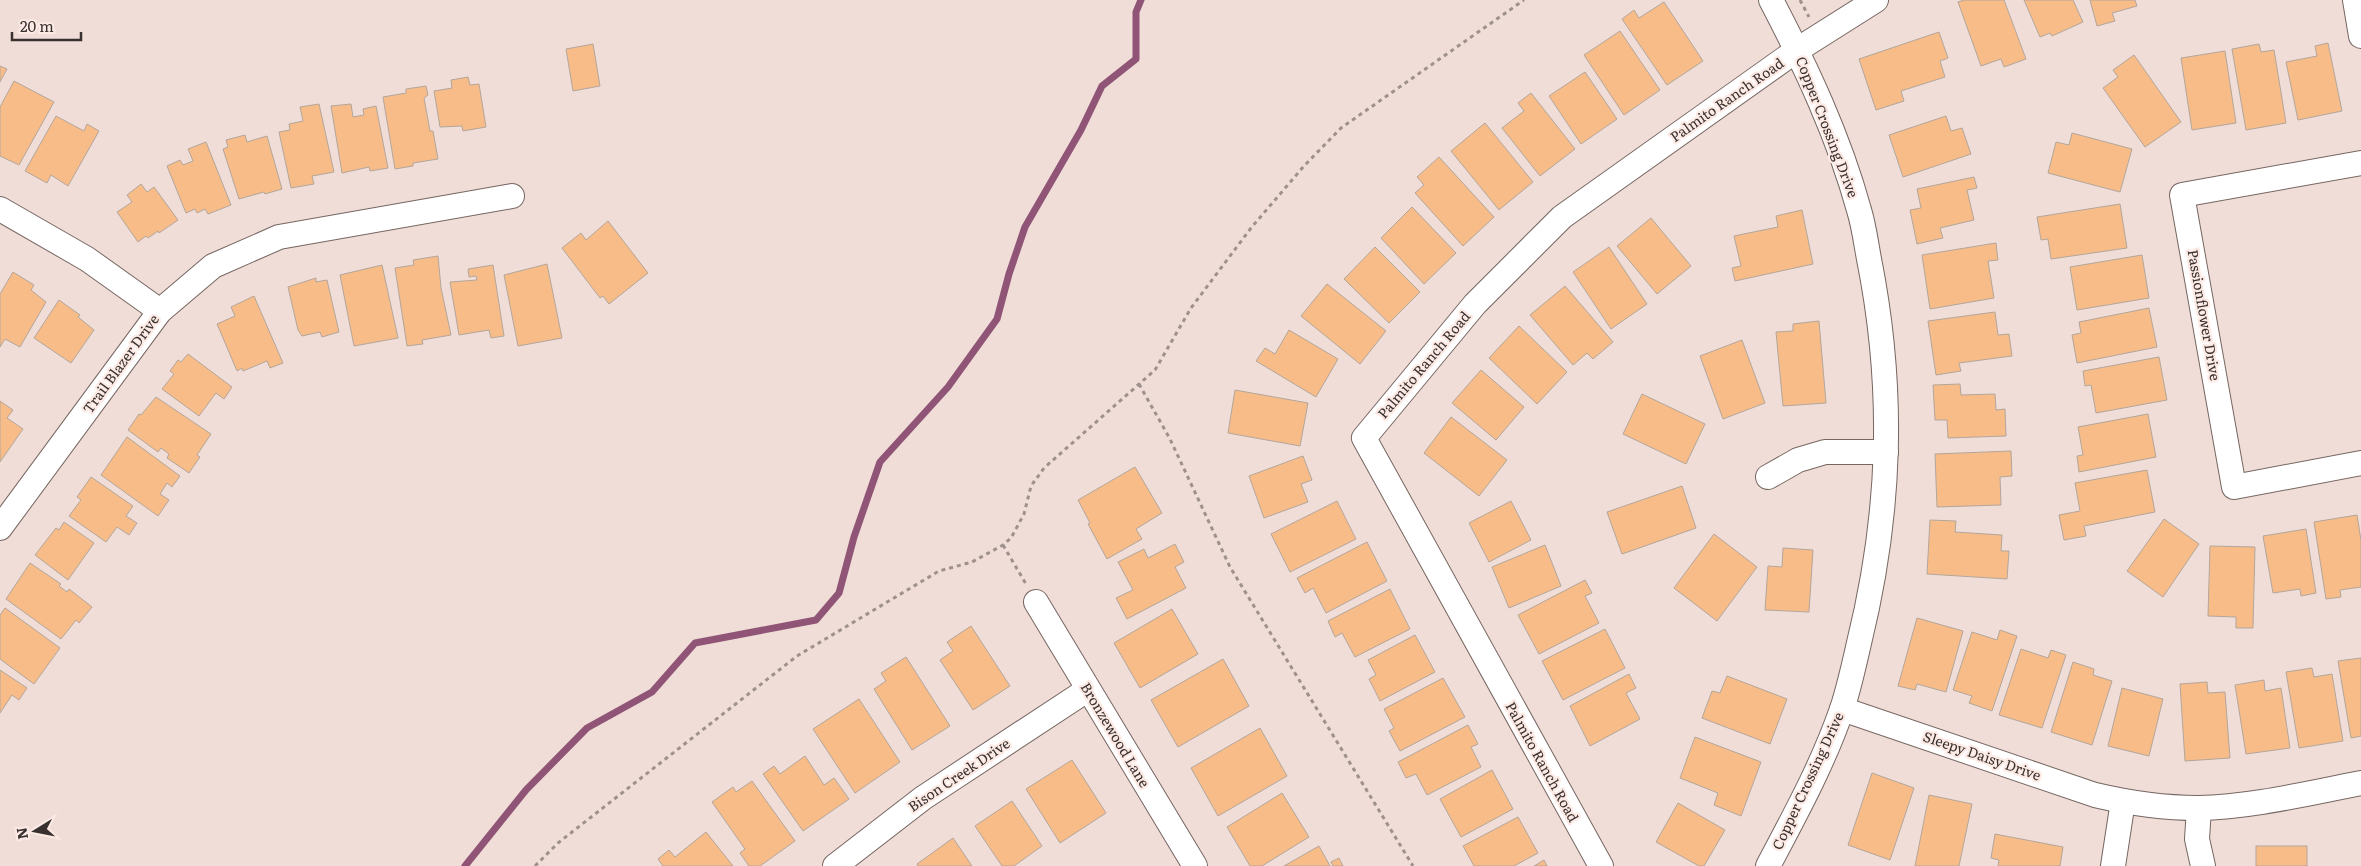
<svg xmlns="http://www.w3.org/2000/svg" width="2361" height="866" font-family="Literata,serif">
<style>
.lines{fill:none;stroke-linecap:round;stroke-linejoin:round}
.stream{stroke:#905576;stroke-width:7}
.building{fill:#f7bc88;stroke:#b3a69b}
.street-casing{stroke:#766661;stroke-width:26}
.path{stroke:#9e908c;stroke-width:3;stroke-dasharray:4 4;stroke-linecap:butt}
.street{stroke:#fff;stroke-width:24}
.labels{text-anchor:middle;stroke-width:4.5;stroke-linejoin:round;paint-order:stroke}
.street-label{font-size:14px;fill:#38312f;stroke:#fdeae5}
</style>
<rect width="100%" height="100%" fill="#f0ddd8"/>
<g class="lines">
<path class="stream" d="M465,866L526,790L587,728L652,692L695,643L816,620L839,593L854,537L880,462L948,387L997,319L1009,274L1025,227L1081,130L1102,86L1136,59V12L1141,0"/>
</g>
<g class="building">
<path d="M1964,0H2004L2026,59L2004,67L2001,59L1981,66L1958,2Z"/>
<path d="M2024,0H2073L2083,22L2052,36L2050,33L2040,37Z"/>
<path d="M2090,0H2135L2137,6L2112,13L2115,21L2097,26Z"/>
<path d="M1664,2L1703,61L1667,85L1622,19L1634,10L1639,18Z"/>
<path d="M1620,31L1660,90L1624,115L1584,55Z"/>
<path d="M1939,32L1948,58L1940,61L1945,77L1901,91L1904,101L1876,110L1859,59Z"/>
<path d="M2328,43L2342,111L2298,120L2286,62L2317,56L2315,46Z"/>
<path d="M593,44L600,86L573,91L566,49Z"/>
<path d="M2259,44L2261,52L2274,50L2286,123L2246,130L2232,49Z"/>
<path d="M2225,51L2236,123L2192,130L2181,58Z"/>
<path d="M2134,55L2181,122L2145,147L2103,88L2118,77L2113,70Z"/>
<path d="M0,66L7,69L0,82Z"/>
<path d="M1585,72L1617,119L1581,144L1549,96Z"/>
<path d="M468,77L470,85L479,84L486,127L463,131L462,126L440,127L434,91L452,88L451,80Z"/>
<path d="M14,81L54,102L19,165L0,156V107Z"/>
<path d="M426,86L428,95L424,98L430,131H433L438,159L413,163V166L395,169L383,97L406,93V89Z"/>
<path d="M1531,93L1575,149L1540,176L1502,128L1524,111L1518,103Z"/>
<path d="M319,104L334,172L312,176L314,184L291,188L279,132L290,130L289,124L303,121L300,107Z"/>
<path d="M351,104L353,117L364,115L363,109L376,106L388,168L370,171L369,167L342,173L331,106Z"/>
<path d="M56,116L84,131L87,124L99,131L68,186L51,175L47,183L25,171Z"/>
<path d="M1946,116L1951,131L1962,128L1971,154L1903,177L1889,135Z"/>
<path d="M1485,123L1533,182L1499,210L1451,151Z"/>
<path d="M2072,133L2132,149L2120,192L2048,173L2056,142L2069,145Z"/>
<path d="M245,135L247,142L267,136L282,189L265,194L264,192L239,199L223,149L228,147L226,140Z"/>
<path d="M206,142L231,205L208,214L205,209L197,213L195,209L186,213L167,166L180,160L183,165L193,161L188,149Z"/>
<path d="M1439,157L1494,217L1463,246L1415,193L1424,185L1417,177Z"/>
<path d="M1974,177L1977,188L1967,190L1974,220L1940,228L1943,238L1917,244L1910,210L1921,208L1917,189Z"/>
<path d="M141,184L147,192L154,187L178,220L159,233L158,231L148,238L146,236L138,242L117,212L132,202L127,195Z"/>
<path d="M2120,204L2127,248L2051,259L2048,239L2041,240L2037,217Z"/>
<path d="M1412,207L1456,253L1424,284L1381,238Z"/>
<path d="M1802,210L1813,264L1735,281L1732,268L1741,266L1734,236L1778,227L1776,216Z"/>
<path d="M1651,218L1691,266L1657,294L1617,246Z"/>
<path d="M608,221L648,273L609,304L603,296L600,298L562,248L581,233L586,240Z"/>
<path d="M1996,243L1998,260L1988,261L1994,298L1930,309L1922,255Z"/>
<path d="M1375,247L1420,292L1389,323L1344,279Z"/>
<path d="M1609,247L1647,304L1611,329L1573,272Z"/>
<path d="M2142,255L2149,298L2077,310L2070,267Z"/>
<path d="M438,256L441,288L451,335L422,340L423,344L407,346L395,268L414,265L413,260Z"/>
<path d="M547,264L562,338L518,346L504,275Z"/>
<path d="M382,265L398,338L354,346L340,275Z"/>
<path d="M493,265L504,336L491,338L489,330L459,335L450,282L477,280L476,276L469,277L468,269Z"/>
<path d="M13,272L34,285L31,290L46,302L20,347L5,339L0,347V294Z"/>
<path d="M316,278V282L327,280L339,332L322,337L320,332L302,336L298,330L288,287Z"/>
<path d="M1327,284L1386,331L1360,364L1301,316Z"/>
<path d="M1565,286L1613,342L1593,359L1587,353L1573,365L1530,315Z"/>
<path d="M254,296L283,363L270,368L267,361L243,371L242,368L237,371L217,324L235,316L231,307Z"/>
<path d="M59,300L80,315L78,317L94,330L71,363L34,338Z"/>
<path d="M2149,308L2157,347L2077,363L2072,335L2081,333L2079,322Z"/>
<path d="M1995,312L1998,335L2009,334L2012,356L1959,363L1961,371L1936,375L1928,321Z"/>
<path d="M1819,321L1826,403L1783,406L1776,332L1793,331V324Z"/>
<path d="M1519,326L1567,372L1537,404L1489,358Z"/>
<path d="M1289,330L1338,359L1316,397L1256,361L1265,348L1275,354Z"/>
<path d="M1742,340L1765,403L1723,419L1700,356Z"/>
<path d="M188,354L232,387L224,399L216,393L199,416L162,389L174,374L170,371L178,360L181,362Z"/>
<path d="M2159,357L2167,400L2096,413L2091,385L2085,386L2083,371Z"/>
<path d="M1481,370L1524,407L1496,440L1452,403Z"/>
<path d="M1960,384L1961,395L1995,394L1996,410L2005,409L2006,436L1948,438L1947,420H1935L1933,385Z"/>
<path d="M1235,390L1308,403L1300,446L1228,433Z"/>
<path d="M1642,394L1705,424L1686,464L1623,434Z"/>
<path d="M156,397L211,434L197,455L200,457L189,473L167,458L169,454L161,448L158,452L128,430L139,414L141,415Z"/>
<path d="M0,401L13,410L7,418L23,429L0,462Z"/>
<path d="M2148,414L2156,457L2079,472L2077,456L2083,455L2078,427Z"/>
<path d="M1451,417L1507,460L1479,496L1424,453Z"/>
<path d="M127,437L180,476L172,487L167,483L160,494L169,500L158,516L101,475Z"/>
<path d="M2011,451L2012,476L2000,477L2001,505L1937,507L1935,454Z"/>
<path d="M1303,456L1312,480L1301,484L1308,502L1264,518L1249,476Z"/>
<path d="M1135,467L1162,513L1136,529L1142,539L1107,559L1088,524L1090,523L1078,500Z"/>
<path d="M2147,470L2155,512L2084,526L2086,536L2064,540L2059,515L2080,511L2075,483Z"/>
<path d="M91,477L133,506L126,516L137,523L129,535L117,527L106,542L69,516L81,500L77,497Z"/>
<path d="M1682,486L1696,528L1622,554L1607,512Z"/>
<path d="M1337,501L1356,539L1290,572L1271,534Z"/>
<path d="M1511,501L1531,540L1489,562L1469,523Z"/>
<path d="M2357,515L2361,540V587L2340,590L2341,597L2326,599L2314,522Z"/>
<path d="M2164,519L2199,544L2163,597L2127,571Z"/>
<path d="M1930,520L1956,521L1955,532L2002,535L2001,551H2009L2007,579L1927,574Z"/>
<path d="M64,522L94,543L68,580L35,555L56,528L59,530Z"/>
<path d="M2306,529L2316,593L2301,596L2300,589L2273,593L2263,536Z"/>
<path d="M1714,534L1757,567L1717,621L1674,588Z"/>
<path d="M1367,542L1387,581L1326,613L1313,588L1305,593L1297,578Z"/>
<path d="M1175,544L1184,562L1175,567L1186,588L1127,619L1116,598L1133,590L1118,562L1144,549L1148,558Z"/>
<path d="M1545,545L1561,586L1509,608L1492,567Z"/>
<path d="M2210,546L2255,547L2253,628H2236V617L2208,616Z"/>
<path d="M1783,548L1813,550L1809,612L1765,610L1768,566L1782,567Z"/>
<path d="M30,563L61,584L59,586L67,592L69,589L92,607L79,623L76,620L61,639L6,599Z"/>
<path d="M1585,580L1592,593L1585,596L1599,623L1539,654L1518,615Z"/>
<path d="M1390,589L1410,629L1355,657L1342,633L1335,637L1328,621Z"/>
<path d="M5,608L60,648L34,684L0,659V615Z"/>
<path d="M1172,609L1198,654L1140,688L1114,643Z"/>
<path d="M1917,618L1963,631L1946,692L1917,684L1915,690L1898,686Z"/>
<path d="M971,626L1010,686L973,710L940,660L953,651L947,642Z"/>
<path d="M1605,629L1625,668L1563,700L1542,661Z"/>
<path d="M2000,630L2017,636L1992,711L1969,703L1972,696L1953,690L1972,632L1997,640Z"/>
<path d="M1415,635L1435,672L1380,701L1369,679L1376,675L1368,660Z"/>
<path d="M2021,649L2048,658L2051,650L2066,655L2042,728L1999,715Z"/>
<path d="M906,657L950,726L912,750L874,689L886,681L881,673Z"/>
<path d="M2361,658V736L2351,738L2338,661Z"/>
<path d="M1223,659L1249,706L1178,747L1151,700Z"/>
<path d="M2073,662L2094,669L2093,675L2112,681L2092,745L2051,732Z"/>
<path d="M2312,668L2314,677L2332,674L2343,741L2299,748L2286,672Z"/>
<path d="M0,670L27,688L19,700L12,695L0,713Z"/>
<path d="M1629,674L1636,688L1626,693L1640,719L1590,746L1570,706Z"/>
<path d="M1727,676L1787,699L1770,744L1702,718L1712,691L1720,693Z"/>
<path d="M1443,678L1465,717L1400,751L1389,731L1394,728L1384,709Z"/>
<path d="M2264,680L2265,691L2281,688L2290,748L2246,754L2235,685Z"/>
<path d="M2207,682L2208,693L2225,692L2230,758L2185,761L2180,684Z"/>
<path d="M2122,688L2163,699L2149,756L2108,746Z"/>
<path d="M859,699L900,762L855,793L813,729Z"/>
<path d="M1468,725L1478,744L1471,747L1481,767L1427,795L1416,774L1406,778L1398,762Z"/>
<path d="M1260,728L1287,776L1218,816L1191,768Z"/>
<path d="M1695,737L1761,762L1741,816L1714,805L1718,793L1680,778Z"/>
<path d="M805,756L824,785L834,778L849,799L803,831L763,774L774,766L780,774Z"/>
<path d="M1072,760L1106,813L1060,843L1026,789Z"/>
<path d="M1492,770L1513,809L1461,837L1440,799Z"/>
<path d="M1872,773L1914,788L1890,860L1848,845Z"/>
<path d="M752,781L795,841L760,866H749L740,853L745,849L712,802L733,787L736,792Z"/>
<path d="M1282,793L1309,837L1262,866H1250L1227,827Z"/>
<path d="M1929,795L1972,804L1959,866H1915Z"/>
<path d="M1012,801L1042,846L1014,866H1002L975,826Z"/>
<path d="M1678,803L1725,830L1704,866H1699L1656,842Z"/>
<path d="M1518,817L1538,853L1514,866H1474L1463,846Z"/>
<path d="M706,832L733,866H663L658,859L669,850L675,857Z"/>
<path d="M1995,834L2063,847L2060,866H1998L1999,860L1991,858Z"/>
<path d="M953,838L972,866H918L917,864Z"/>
<path d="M1319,846L1330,866H1284Z"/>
<rect x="2256" y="846" width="51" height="20"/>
<path d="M1339,858L1343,866H1333L1331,862Z"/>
<path d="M1544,860L1547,866H1534Z"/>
</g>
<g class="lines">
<defs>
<g id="street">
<path d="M2355,0L2361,36"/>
<path d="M2361,163L2182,195L2234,487L2361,463"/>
<path d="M0,209L87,259L160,311"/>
<path d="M1768,477L1798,460L1825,452H1886"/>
<path d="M0,528L160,311L213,266L279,237L512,196"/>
<path d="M1036,602L1195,866"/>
<path d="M1842,709L2095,795C2129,803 2164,808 2198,808C2253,807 2308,793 2361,783"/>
<path d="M2199,808L2197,839L2203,866"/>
<path d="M835,866L923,798L1087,690"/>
<path d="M1601,866L1364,438L1475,304L1562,217L1797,50L1876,0"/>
<path d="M1768,866C1795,815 1823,764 1842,709C1849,688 1854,665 1859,643C1891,513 1895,390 1869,259C1866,243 1864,226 1859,210C1839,137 1806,67 1771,0"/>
<path d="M2113,866L2123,801"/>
</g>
</defs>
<use href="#street" class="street-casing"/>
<g class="path">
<path d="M1800,0L1809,17"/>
<path d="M1139,384L1170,439L1230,567L1413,866"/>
<path d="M1003,545L1026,584"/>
<path d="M535,866L558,843L797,656L939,571L972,562L1003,545L1011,538L1024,514L1031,486L1044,468L1155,370L1191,308L1251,228L1304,166L1341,128L1524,0"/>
</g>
<use href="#street" class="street"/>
</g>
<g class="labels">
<g class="street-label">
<text transform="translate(1727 100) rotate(-35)" y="5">Palmito Ranch Road</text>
<text transform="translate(1827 127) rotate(69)" y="5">Copper Crossing Drive</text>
<text transform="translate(2204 315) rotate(80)" y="5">Passionflower Drive</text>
<text transform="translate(121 364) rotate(-54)" y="5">Trail Blazer Drive</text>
<text transform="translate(1424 365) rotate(-50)" y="5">Palmito Ranch Road</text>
<text transform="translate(1115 735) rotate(59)" y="5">Bronzewood Lane</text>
<text transform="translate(1982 756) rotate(19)" y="5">Sleepy Daisy Drive</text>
<text transform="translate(1542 762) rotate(61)" y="5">Palmito Ranch Road</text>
<text transform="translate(959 775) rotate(-34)" y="5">Bison Creek Drive</text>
<text transform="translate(1808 781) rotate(-65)" y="5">Copper Crossing Drive</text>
</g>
</g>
<g transform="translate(35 831) rotate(260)" stroke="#fdeae5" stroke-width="4" paint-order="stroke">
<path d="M0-4L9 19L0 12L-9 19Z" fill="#38312f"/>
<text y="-8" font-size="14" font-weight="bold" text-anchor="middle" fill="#38312f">N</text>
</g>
<path d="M12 32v8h69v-8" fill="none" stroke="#38312f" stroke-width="2.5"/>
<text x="20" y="32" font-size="15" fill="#38312f" stroke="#fdeae5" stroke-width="4" paint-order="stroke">20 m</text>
</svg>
